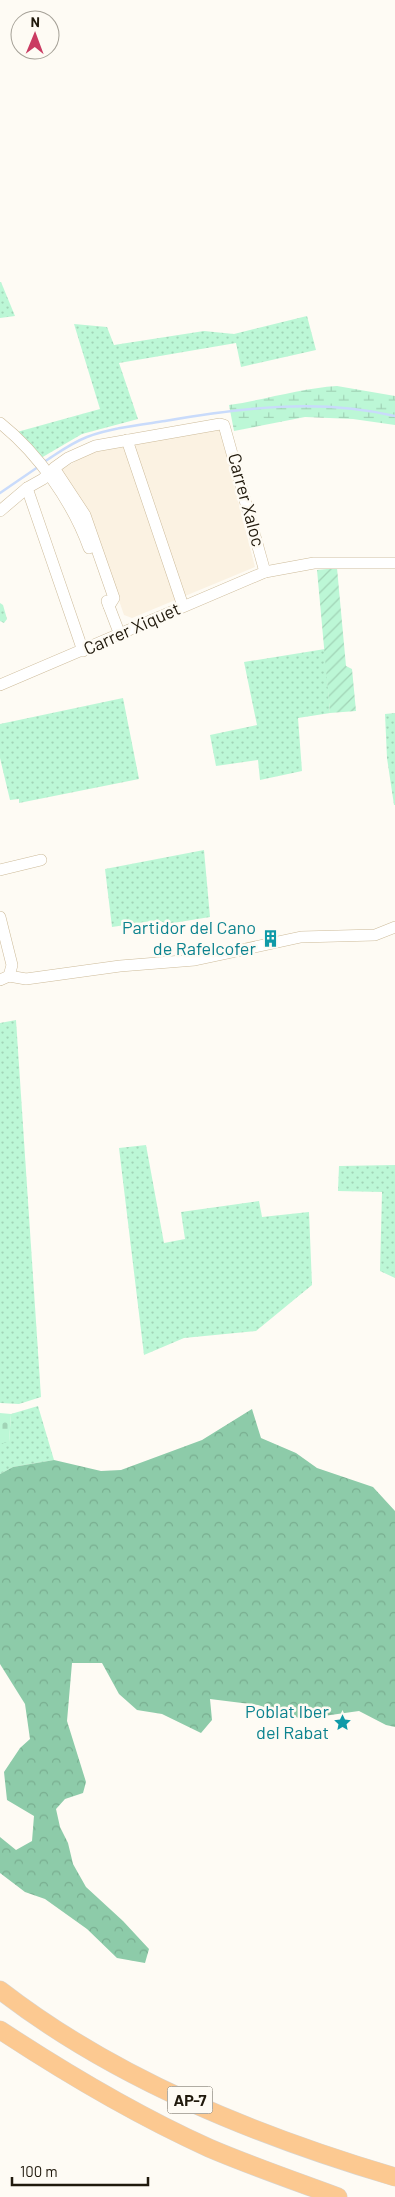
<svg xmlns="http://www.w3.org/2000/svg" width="395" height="2197" font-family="Barlow,sans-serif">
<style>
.built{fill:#fbf2e2}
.grass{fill:url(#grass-dots)}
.forest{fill:url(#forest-crowns)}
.wetland{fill:url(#wetland-marsh)}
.cemetery{fill:url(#cemetery-stones)}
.garden{fill:url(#garden-furrows)}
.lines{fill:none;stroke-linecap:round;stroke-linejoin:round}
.stream{stroke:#c9dbfb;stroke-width:2.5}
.minor-casing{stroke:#cdbb9a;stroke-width:12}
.highway-casing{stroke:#d7d6d3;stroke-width:19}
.minor{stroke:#fff;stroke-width:11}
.highway{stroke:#fcc991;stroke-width:18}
.labels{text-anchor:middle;stroke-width:5;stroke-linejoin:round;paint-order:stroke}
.shield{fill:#fefbf4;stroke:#635d52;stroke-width:1}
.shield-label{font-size:16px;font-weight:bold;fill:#20190c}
.street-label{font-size:18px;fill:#20190c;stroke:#fefbf4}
.culture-label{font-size:18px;fill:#0d838f;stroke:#fefbf4;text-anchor:end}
</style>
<defs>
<pattern id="grass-dots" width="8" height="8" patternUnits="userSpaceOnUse" patternTransform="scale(1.25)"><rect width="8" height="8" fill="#bcf7d6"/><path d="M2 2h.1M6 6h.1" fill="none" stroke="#a1d3b6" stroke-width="1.8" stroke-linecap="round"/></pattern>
<pattern id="forest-crowns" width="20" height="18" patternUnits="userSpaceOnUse" patternTransform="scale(1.25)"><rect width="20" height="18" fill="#8dcba9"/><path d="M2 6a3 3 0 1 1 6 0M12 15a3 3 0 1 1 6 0" fill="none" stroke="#79ae90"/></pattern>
<pattern id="wetland-marsh" width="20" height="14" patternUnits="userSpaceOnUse" patternTransform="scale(1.25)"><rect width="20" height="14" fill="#bcf7d6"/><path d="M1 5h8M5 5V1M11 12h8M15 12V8" fill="none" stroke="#a1d3b6"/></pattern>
<pattern id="cemetery-stones" width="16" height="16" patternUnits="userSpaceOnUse" patternTransform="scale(1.25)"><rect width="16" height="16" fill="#bcf7d6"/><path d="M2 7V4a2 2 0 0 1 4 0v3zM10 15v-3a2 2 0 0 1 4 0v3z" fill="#a1d3b6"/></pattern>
<pattern id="garden-furrows" width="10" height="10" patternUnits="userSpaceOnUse" patternTransform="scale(1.25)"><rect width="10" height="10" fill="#bcf7d6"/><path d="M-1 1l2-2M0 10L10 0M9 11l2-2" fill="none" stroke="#a1d3b6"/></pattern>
</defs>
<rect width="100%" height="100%" fill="#fefbf4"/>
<path class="built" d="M220,430L255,567L132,618L124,615L88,510L61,470L86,455L114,447Z"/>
<g class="grass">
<path d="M0,282H1L15,316L0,318Z"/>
<path d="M307,316L316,350L241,367L236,343L119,363L138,419L82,434L41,458L17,432L100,409L74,324L107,327L114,345L204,331L234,334Z"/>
<path d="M0,603L3,605L7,619L4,623L0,621Z"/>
<path d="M325,649L330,713L298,718L302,771L260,780L258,760L216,766L210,735L257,725L244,662Z"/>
<path d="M123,698L139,779L19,803V799L10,800L0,758V724Z"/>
<path d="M395,713V805H394L387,758L385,714Z"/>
<path d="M204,850L210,917L167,924L158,920L112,927L105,869Z"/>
<path d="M16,1020L41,1397L19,1404L0,1403V1023Z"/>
<path d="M146,1145L164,1243L185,1239L181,1212L259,1201L262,1217L309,1212L312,1285L256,1331L184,1338L144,1355L119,1148Z"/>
<path d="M395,1165V1278L380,1271L382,1192L338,1191L339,1166Z"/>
<path d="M38,1406L54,1460L13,1467L0,1474V1442H9L11,1414Z"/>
</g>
<path class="forest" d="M252,1409L261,1438L296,1453L317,1468L373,1487L395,1511V1727L386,1725L359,1711L302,1719L258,1705L210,1699L212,1720L201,1733L162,1714L137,1710L119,1694L102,1663H72L67,1721L86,1782L83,1793L65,1799L56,1809L60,1827L68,1843L73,1864L86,1887L123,1921L149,1949L145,1963L117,1958L87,1929L45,1899L25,1892L0,1873V1837L16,1850L32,1841L34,1816L7,1800L4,1772L20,1748L30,1739L25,1704L0,1664V1474L13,1467L54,1460L101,1471L121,1470L202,1440Z"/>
<path class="wetland" d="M337,386L395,396V425L353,419L305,417L234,431L229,405C264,400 302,388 337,386Z"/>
<path class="cemetery" d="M0,1413L11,1414L9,1443H0Z"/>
<path class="garden" d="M337,568L346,666L352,669L356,711L330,713L317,570Z"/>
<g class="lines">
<g class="stream">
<path d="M44,462C58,453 71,443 87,437C111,428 139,425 165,421C240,408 319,398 395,416"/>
<path d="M0,493L38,467"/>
</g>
<defs>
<g id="minor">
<path d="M0,423C38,453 73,503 89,548"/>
<path d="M127,440L183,606"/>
<path d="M27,488L83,651"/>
<path d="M0,511L27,488L43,479L51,471"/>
<path d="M107,601L120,635"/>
<path d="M109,606L114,598L85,515L54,468L68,458L95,446L220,424L224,425L265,572"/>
<path d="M0,685L265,572L314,563H395"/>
<path d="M0,870L41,860"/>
<path d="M0,917L12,965L9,976"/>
<path d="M0,980L9,976L26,979L120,966L195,960L301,937L375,935L395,927"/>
</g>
<g id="highway">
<path d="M0,1990C115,2079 257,2136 395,2177"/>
<path d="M0,2030C67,2074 136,2115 209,2148C251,2166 295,2181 338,2197"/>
</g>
</defs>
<use href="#minor" class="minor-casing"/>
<use href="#highway" class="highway-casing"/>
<use href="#minor" class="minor"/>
<use href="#highway" class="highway"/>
</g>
<defs>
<symbol id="building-bare" viewBox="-9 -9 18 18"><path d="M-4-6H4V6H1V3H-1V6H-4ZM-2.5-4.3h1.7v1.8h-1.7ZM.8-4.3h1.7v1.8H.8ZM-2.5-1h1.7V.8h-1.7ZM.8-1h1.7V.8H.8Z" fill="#0f9aa8" stroke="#fefbf4" stroke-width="2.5" paint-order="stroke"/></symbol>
<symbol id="sight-bare" viewBox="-9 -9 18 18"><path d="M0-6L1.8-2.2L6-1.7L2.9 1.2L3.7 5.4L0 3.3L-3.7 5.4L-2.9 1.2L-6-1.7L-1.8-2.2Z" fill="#0f9aa8" stroke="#fefbf4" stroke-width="2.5" paint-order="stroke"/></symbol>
</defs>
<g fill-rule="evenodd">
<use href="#building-bare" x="258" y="926" width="25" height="25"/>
<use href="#sight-bare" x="330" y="1710" width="25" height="25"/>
</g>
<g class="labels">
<rect class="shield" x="167.5" y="2086.5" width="45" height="27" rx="4"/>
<g class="shield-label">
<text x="190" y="2106">AP-7</text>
</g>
<g class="street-label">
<text transform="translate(246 500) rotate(75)" y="6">Carrer Xaloc</text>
<text transform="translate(132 629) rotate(-24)" y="6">Carrer Xiquet</text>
</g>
<g class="culture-label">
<text x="256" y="934">Partidor del Cano<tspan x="256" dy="21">de Rafelcofer</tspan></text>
<text x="329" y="1718">Poblat Iber<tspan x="329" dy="21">del Rabat</tspan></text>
</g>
</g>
<g transform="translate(35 35) rotate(1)"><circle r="24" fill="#fefbf4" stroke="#a5a197"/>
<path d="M0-4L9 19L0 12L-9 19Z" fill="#ca3b62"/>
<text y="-8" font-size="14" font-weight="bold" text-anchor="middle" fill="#20190c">N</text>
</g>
<path d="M12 2177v8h136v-8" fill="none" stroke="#20190c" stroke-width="2.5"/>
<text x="20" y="2177" font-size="15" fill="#20190c" stroke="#fefbf4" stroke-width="4" paint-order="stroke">100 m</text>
</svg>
